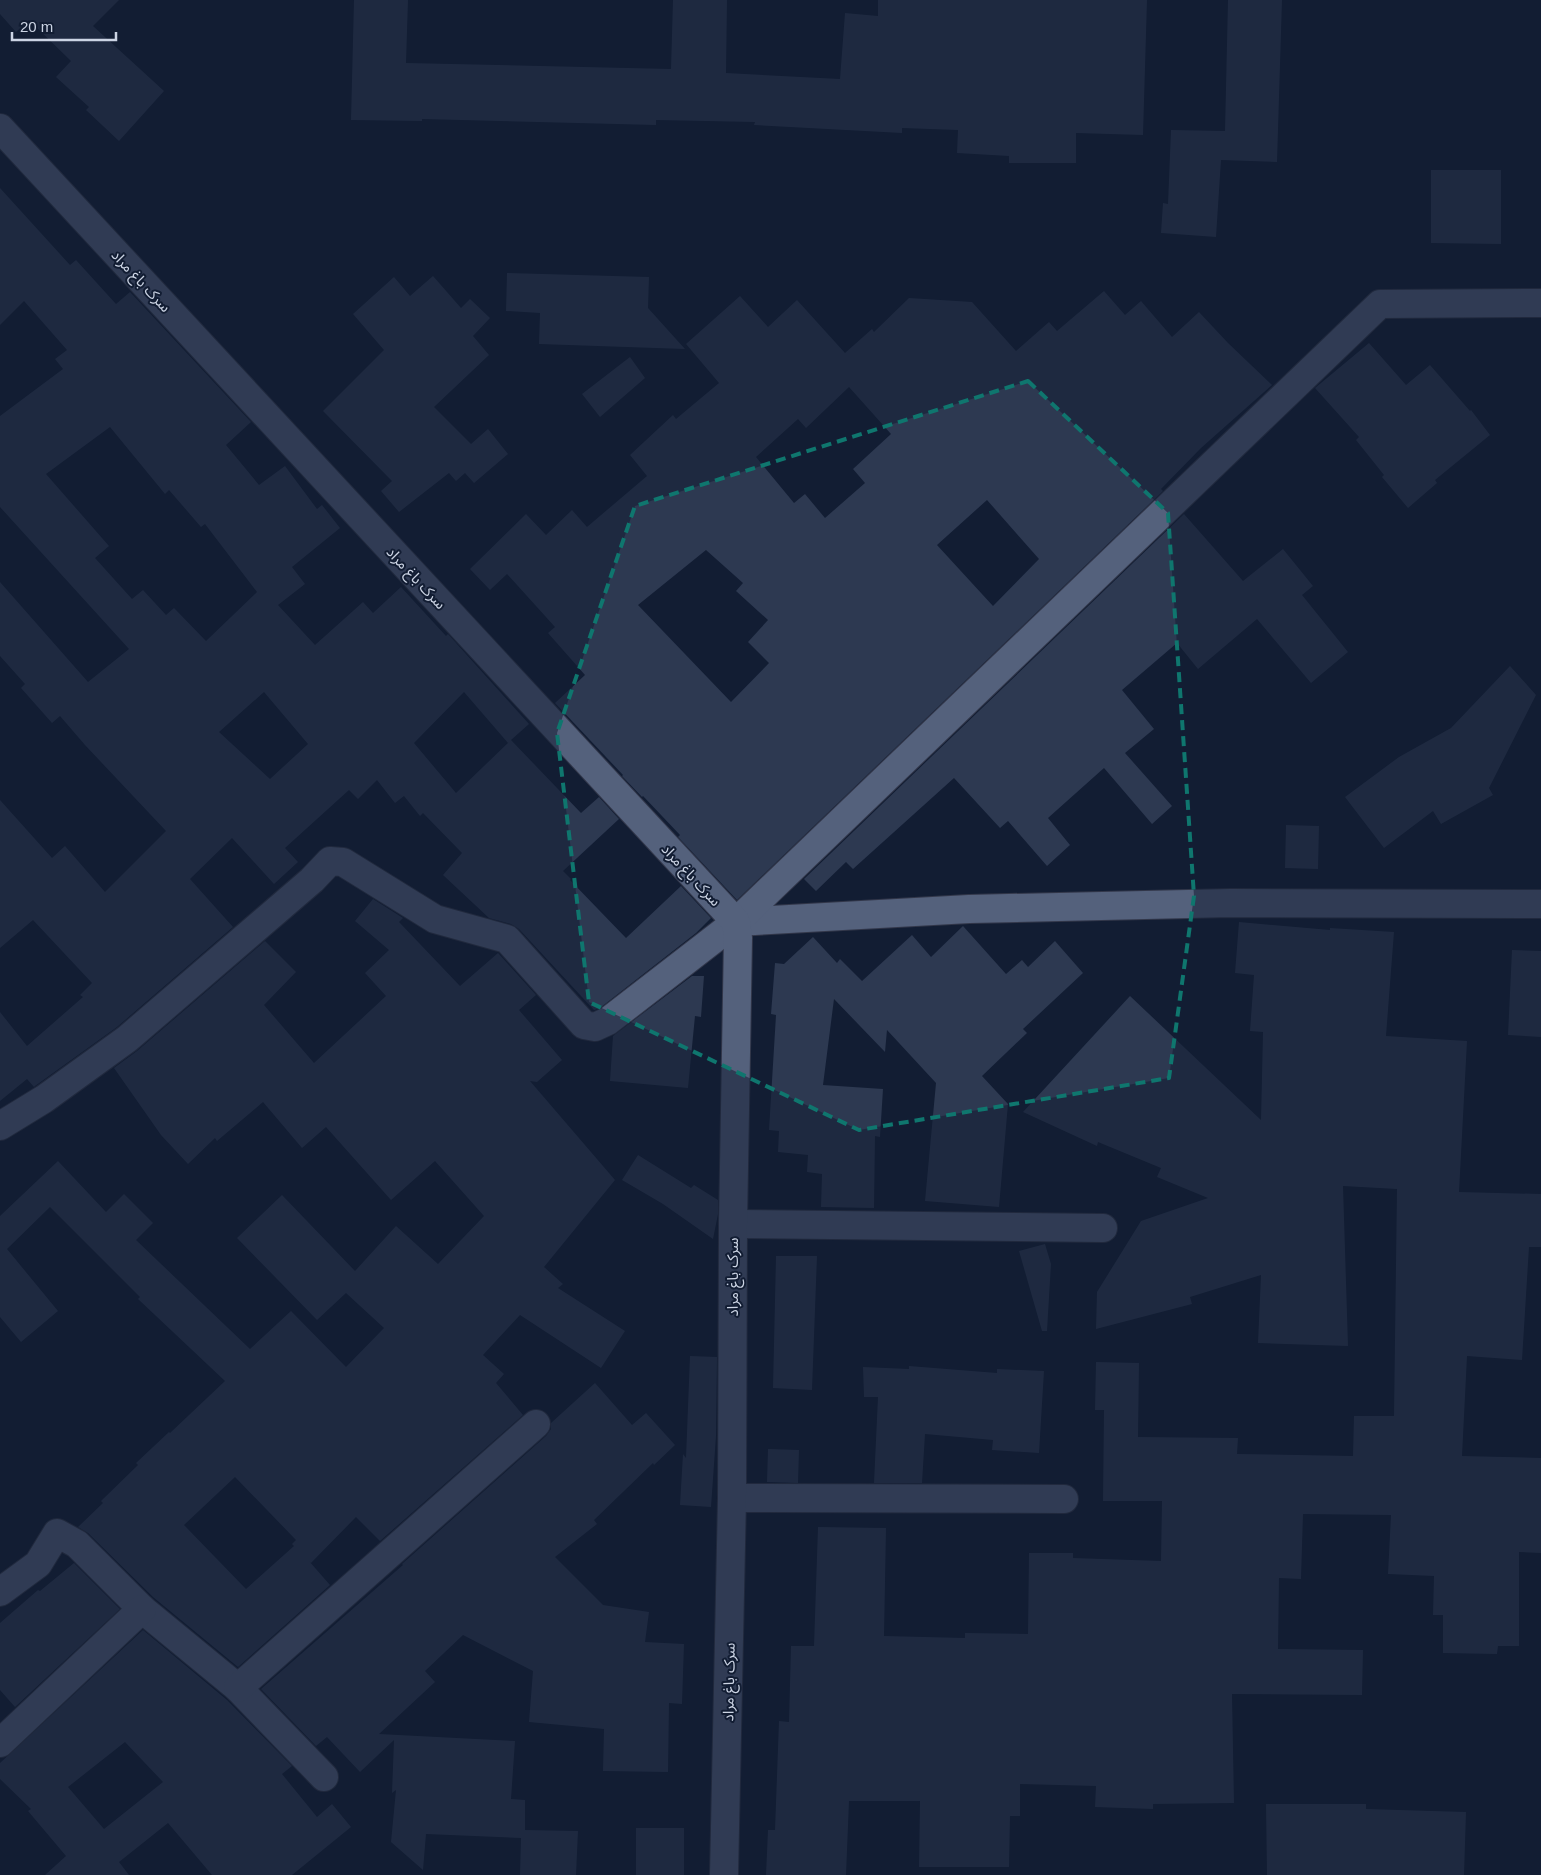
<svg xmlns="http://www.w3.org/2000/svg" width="1541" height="1875" font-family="Arial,'Noto Sans Arabic',sans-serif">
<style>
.building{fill:#2d3951;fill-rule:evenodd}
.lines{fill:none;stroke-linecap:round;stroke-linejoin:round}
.street-casing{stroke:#32374a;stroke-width:30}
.secondary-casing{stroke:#32374a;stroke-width:30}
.street{stroke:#54617c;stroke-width:28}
.secondary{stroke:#54617c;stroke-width:28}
.marked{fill:none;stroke:#0f766e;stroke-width:4;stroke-dasharray:10 6;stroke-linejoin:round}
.labels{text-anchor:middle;stroke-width:4;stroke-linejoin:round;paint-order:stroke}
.street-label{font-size:15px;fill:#ccd4e4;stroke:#121d33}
</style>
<rect width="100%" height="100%" fill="#121d33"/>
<g class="building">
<path d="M0,0H119L93,26L164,91L119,141L86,110L89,107L56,77L71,61L29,20L16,32L0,14Z"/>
<path d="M354,0H408L406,63L671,69L673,0H727L726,73L840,79L845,13L878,16V0H1147L1143,135L1076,133V163H1009V156L957,153L958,130L902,128V133L754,125L755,122L656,120V125L422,119V121L351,120Z"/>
<path d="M1228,0H1282L1277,162L1221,160L1216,237L1161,233L1163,203L1168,204L1171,130L1225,131Z"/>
<path d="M1431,170H1501V244L1431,243Z"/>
<path d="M0,188L70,265L76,260L116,304L130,292L251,422L226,445L259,485L285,466L317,509L322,505L340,528L292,567L305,584L278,605L315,645L363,602L373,613L401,587L446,636L448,634L529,724L511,740L581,813L599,797L619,819L563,871L571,879L570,880L626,938L681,886L711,918L696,933L600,1008L594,1010L519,929L511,924L489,918L443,875L462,853L423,813L420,816L404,796L395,803L377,780L358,799L349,790L285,848L298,862L274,884L232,838L190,879L233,927L117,1027L35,1086L34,1087L27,1079L0,1101V1012L27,1046L83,997L80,995L92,983L33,920L0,948V800L52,858L65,846L105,892L166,831L85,745L60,716L52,723L21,688L25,684L0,656V582L88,682L129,649L0,507V416L63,369L55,359L67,350L24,301L0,325ZM110,427L165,494L169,490L201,527L205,524L257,592L206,641L174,608L166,615L143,590L132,599L95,558L109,546L46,474ZM264,692L308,744L270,779L219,732ZM464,692L508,743L511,740L456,793L414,743Z"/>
<path d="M507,273L649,277L648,308L685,349L539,344L540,313L506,311Z"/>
<path d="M433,276L461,308L470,299L490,318L473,336L489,355L434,407L471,444L488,429L508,454L474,483L465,473L456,481L449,473L399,512L381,491L392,481L323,411L384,350L353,314L394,277L410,296Z"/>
<path d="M1104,291L1125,315L1141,301L1172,337L1199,312L1228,343L1272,385L1201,448L1161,489L1163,491L737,900L678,837L680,835L643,796L642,797L622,776L623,775L555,703L585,675L548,633L555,627L507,574L490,590L470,569L526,514L546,535L572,510L587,527L647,476L630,455L673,415L676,419L719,383L686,344L740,296L768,327L797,300L845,353L872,329L874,332L909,298L972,302L1016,351L1049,322L1057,331ZM849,387L891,434L853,469L865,483L825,518L805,494L794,503L756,457L798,419L806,428ZM987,500L1039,559L993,606L937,545ZM706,550L743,583L736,591L768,620L748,642L769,663L731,702L638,605Z"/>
<path d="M1369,343L1406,385L1430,365L1470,411L1471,410L1490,435L1435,480L1437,483L1408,508L1382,477L1384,475L1356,440L1359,437L1315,388Z"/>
<path d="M630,357L645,378L600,417L582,394Z"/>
<path d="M1184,514L1243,581L1283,549L1313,586L1302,595L1348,652L1311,683L1257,619L1198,669L1177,643L1122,690L1154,729L1125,753L1172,806L1152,824L1104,768L1048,818L1070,845L1047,866L1008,821L1000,828L954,778L853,869L846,862L816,891L804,879Z"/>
<path d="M1510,666L1536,695L1489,788L1493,795L1441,824L1433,811L1384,848L1345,797L1399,757L1451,728Z"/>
<path d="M1286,825L1319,826L1318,869L1285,868Z"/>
<path d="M373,899L403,918L399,922L460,986L498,953L536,995L519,1010L562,1060L537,1082L530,1081L615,1180L544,1267L563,1284L558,1288L625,1331L601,1368L520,1315L483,1355L504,1374L496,1383L523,1415L380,1541L356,1517L311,1563L309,1561L330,1585L238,1667L153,1597L88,1533L78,1527L103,1503L101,1501L138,1465L136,1463L169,1432L170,1433L225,1381L138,1299L140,1297L50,1207L7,1249L58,1311L21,1342L0,1317V1216L58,1161L106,1212L124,1194L153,1223L136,1240L250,1349L291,1311L346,1367L384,1328L346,1293L317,1320L237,1238L282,1195L355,1271L396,1226L438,1264L484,1216L435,1161L391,1200L326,1127L302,1148L263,1102L217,1141L215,1138L188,1164L161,1135L114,1068L137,1051L265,941L296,972L264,1005L314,1063L386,996L365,973L389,950L355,921ZM235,1477L296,1540L292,1544L294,1546L246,1589L184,1525Z"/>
<path d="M1239,922L1330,930V928L1394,932L1386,1036L1467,1041L1459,1192L1541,1194V1247H1529L1522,1360L1467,1356L1462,1456L1541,1458V1553L1519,1552V1646H1498L1497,1654L1443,1653V1615H1433L1434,1576L1388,1574L1391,1515L1303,1514L1301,1579L1279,1578L1278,1649L1363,1650L1362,1695L1232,1694L1234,1803L1153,1804V1809L1095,1807L1096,1786L1020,1784V1816H1010L1009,1867H919L920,1801H849L846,1875H766L768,1830H775L779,1721L789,1722L791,1646H814L818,1527L886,1528L884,1636L965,1638V1633L1028,1634L1029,1553H1073V1558L1161,1561L1162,1501H1103L1104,1410H1095L1096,1362L1139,1363L1138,1437L1238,1438L1237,1454L1353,1456L1354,1416H1394L1397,1189L1343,1186L1348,1346L1258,1343L1261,1275L1190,1297L1192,1304L1096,1329L1097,1292L1141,1221L1208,1198L1157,1177L1161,1168L1098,1142L1097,1146L1023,1112L1130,996L1261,1120L1263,1032L1250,1031L1254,975L1235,973Z"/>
<path d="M963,926L1006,974L1022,960L1028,967L1055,941L1083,973L1023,1029L1027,1033L982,1076L1008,1104L999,1207L925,1201L936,1083L887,1030L885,1052L834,999L823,1085L883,1089L880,1137L875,1136L874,1208L821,1207L822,1174L807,1172L808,1155L778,1152L779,1131L769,1130L776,1015L771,1014L775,963L784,964L813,937L837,963L840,959L862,981L912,935L931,957Z"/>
<path d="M1512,950L1541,951V1037L1508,1035Z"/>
<path d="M692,976H704L701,1017L695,1016L688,1088L610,1081L613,1036Z"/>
<path d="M638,1155L691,1188L694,1185L718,1200V1214L713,1239L663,1204L622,1180Z"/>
<path d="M1045,1244L1051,1264L1047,1331H1042L1019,1251Z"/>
<path d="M776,1256H817L812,1390L773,1388Z"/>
<path d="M690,1356L717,1357L716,1436L711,1507L680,1505L683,1454L686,1458Z"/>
<path d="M909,1366L997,1373V1369L1044,1371L1039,1453L992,1450L993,1440L925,1434L922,1483H874L878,1397H864L863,1367L909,1369Z"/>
<path d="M595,1383L632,1425L646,1413L675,1445L654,1465L653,1463L594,1520L597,1524L555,1557L603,1605L649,1612L645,1642L684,1644L682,1704L669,1703L668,1772L603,1771L604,1729L529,1722L533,1671L463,1635L425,1671L435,1682L379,1734L515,1741L511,1799L525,1800V1830L578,1831L576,1875H520L521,1838L426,1834L423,1870L391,1842L396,1790L392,1793L394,1740L360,1772L327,1737L316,1746L261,1689L403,1565L402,1564L546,1436L551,1429V1423Z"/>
<path d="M768,1449L799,1450L798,1483L767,1482Z"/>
<path d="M74,1563L120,1609L15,1707L0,1690V1623L38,1590L40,1591Z"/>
<path d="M143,1630L227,1700L292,1766L282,1774L317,1817L332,1804L351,1827L292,1875H212L168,1823L119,1862L129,1875H45L66,1856L28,1811L31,1809L0,1779V1763ZM125,1742L163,1782L104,1829L68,1787Z"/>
<path d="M1266,1804H1366V1809L1466,1812L1464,1875H1267Z"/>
<rect x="636" y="1828" width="48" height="47"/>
</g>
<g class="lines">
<defs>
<g id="street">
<path d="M736,922L969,909L1231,903L1541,904"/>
<path d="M0,1126L44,1099L127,1039L312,880L330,861L343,862L435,919L507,939L584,1025L595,1027L608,1021L736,922L1380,304L1541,303"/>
<path d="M733,1224L1103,1228"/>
<path d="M732,1498L1064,1499"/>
<path d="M0,1592L38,1564L57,1533L77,1544L142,1609L238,1688L324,1777"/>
<path d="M238,1688L536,1424"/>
<path d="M0,1743L142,1609"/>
</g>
<path id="secondary" d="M0,128L736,922L738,938L733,1224L732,1498L724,1875"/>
</defs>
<use href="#street" class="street-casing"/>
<use href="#secondary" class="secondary-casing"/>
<use href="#street" class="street"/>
<use href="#secondary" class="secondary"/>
</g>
<path d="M0 0H1541V1875H0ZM1028,381L1168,513L1194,896L1169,1078L859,1130L589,1002L557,733L635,506Z" fill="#121d33" fill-opacity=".55" fill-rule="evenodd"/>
<path class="marked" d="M1028,381L1168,513L1194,896L1169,1078L859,1130L589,1002L557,733L635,506Z"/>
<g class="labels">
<g class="street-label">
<text transform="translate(141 281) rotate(47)" y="5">سرک باغ مراد</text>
<text transform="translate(416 578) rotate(47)" y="5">سرک باغ مراد</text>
<text transform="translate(691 875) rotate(47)" y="5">سرک باغ مراد</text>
<text transform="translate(733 1277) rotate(-90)" y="5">سرک باغ مراد</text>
<text transform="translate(729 1682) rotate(-89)" y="5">سرک باغ مراد</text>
</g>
</g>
<path d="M12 32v8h104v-8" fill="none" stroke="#ccd4e4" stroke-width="2.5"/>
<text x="20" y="32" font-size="15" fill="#ccd4e4" stroke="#121d33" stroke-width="4" paint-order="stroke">20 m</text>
</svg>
